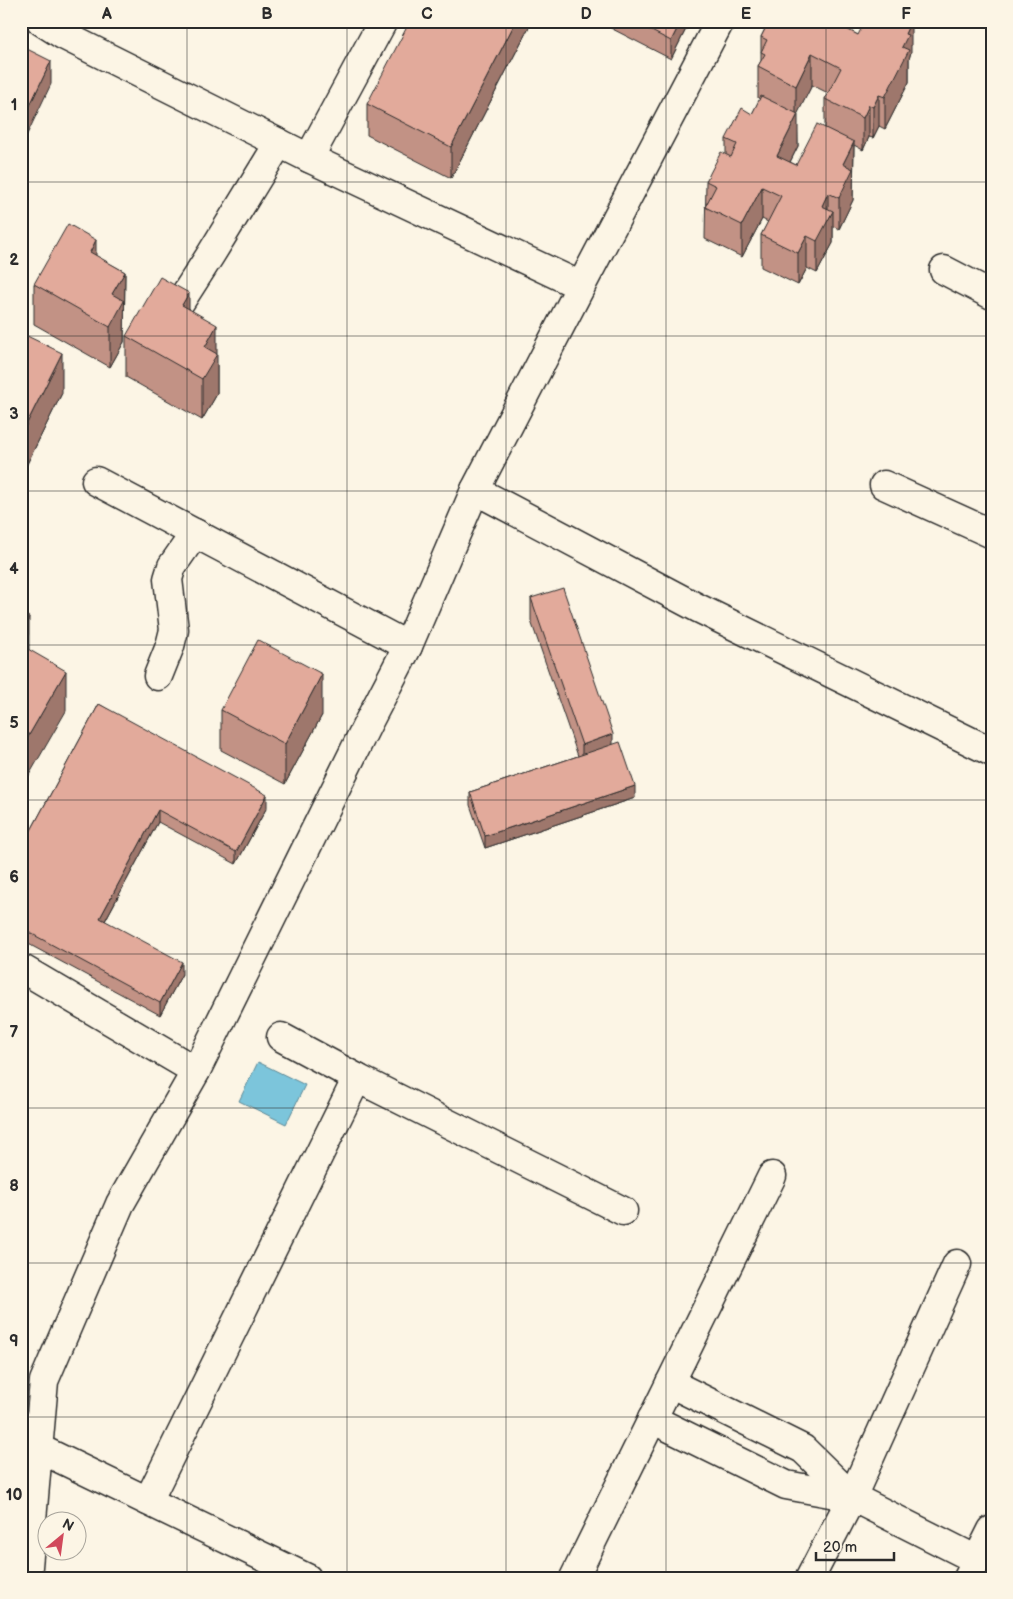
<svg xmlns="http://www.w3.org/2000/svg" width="1013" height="1599" font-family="'Balsamiq Sans',sans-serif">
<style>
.water{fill:#7bc5db;stroke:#5b8795}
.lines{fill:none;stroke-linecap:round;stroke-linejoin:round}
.minor-casing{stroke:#2b2b2b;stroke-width:31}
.minor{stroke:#fcf5e5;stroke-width:28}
.wall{fill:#c29285;stroke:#2b2b2b;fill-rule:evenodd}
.shaded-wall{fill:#9e776c;stroke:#2b2b2b}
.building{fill:#e2aa9b;stroke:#2b2b2b}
.grid{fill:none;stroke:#2b2b2b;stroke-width:1;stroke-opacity:0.55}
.neatline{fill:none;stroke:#2b2b2b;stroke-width:2}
.grid-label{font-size:16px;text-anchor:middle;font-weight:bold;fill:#2b2b2b}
</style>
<rect width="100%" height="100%" fill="#fcf5e5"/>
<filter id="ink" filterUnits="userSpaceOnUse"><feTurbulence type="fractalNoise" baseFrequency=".02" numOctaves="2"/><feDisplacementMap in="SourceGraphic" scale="10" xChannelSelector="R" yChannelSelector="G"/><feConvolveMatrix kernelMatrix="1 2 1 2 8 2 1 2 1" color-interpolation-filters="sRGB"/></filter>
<g filter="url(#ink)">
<path class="water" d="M258,1062L305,1085L286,1124L239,1101Z"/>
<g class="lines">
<defs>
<g id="minor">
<path d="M41,21L63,35L309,158L581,286"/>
<path d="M309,158L383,21"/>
<path d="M944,270L992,295"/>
<path d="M177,307L211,254L279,143"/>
<path d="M96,481L408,646"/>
<path d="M884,485L992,534"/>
<path d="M475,490L698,608L992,752"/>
<path d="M158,676L170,646L174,630L168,579L172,566L195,533"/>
<path d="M21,968L196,1071"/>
<path d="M281,1037L357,1078L623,1211"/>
<path d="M670,1383L803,1449L852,1497"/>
<path d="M652,1419L786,1485L852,1497L977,1560"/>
<path d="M38,1448L307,1578"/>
<path d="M148,1501L357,1078"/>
<path d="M27,1578L44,1381L120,1204L196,1071L368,723L408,646L475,490L581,286L720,21"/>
<path d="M574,1578L772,1176"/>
<path d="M810,1578L852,1497L957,1264"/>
<path d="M968,1578L992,1530"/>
</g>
</defs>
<use href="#minor" class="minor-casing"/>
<use href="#minor" class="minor"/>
</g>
<g class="wall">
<path d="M532,21L451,178L367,135V104Z"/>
<path d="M597,21H690L671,59Z"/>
<path d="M769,21H844L841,26L858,35L911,52L909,59V82L885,129L879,126L873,138L869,137L863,150L854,145L853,200L839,229L833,226V243L817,273L807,268L798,285L761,267V235L768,222L762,219L742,257L705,239L706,181L726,154V139L752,114L760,99L758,98V66L761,61V37ZM812,85L828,93L825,99V128L796,165L790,162L798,146L797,114Z"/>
<path d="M992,41V66L991,65Z"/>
<path d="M96,256L125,272L124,342L110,367L34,324V284Z"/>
<path d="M189,308L217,365V394L202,420L126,377V336Z"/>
<path d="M21,333L62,393L23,472L21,471Z"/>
<path d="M531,598L613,745L635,798L485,848L470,805V792L578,756L531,621Z"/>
<path d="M99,704L267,807L236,864L158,822L105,921L182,974L160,1015L21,940V849Z"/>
<path d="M221,710L322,715L285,784L221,750Z"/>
</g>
<g class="shaded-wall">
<path d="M516,21H532L451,178V147Z"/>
<path d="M681,21H690L671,59V41Z"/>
<path d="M828,21H844L828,52Z"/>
<path d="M911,21V52L909,59V82L885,129V97L902,47L905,34Z"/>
<path d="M812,53V85L796,117V86Z"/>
<path d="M51,61V84L21,147V124Z"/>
<path d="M879,95V126L873,138V107Z"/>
<path d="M869,105V137L863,150V118Z"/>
<path d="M798,114V146L777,188V156Z"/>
<path d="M854,142L853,200L839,229V198L843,164Z"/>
<path d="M762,187V219L742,257V225Z"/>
<path d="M828,193V220L833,211V243L817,273V241L822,206Z"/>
<path d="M807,236V268L798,285V253Z"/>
<path d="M96,240V281L90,252Z"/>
<path d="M125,272L124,342L110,367V327L112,294Z"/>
<path d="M189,293V333L182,305Z"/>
<path d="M217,325V394L202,420V379L205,347Z"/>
<path d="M62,353V393L23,472V431Z"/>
<path d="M29,617V657L21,670V629Z"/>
<path d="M66,671V711L21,789V749Z"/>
<path d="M322,674V715L285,784V744Z"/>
<path d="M613,734V757L582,768V745Z"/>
<path d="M635,786V798L485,848V836Z"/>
<path d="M267,795V807L236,864V852Z"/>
<path d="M158,810V822L100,930V918Z"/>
<path d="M182,962V974L160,1015V1003Z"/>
</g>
<g class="building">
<path d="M410,21H516L451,147L367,104Z"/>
<path d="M632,21H681L671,41Z"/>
<path d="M769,21H831L858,35L865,21H911L905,34L908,35L902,47L909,50L885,97L879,95L873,107L869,105L863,118L825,99L841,68L812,53L796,86L758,66L765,54L761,52L767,40L761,37Z"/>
<path d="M21,46L51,61L21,124Z"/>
<path d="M761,96L798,114L777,156L796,165L817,124L854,142L843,164L853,169L839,198L828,193L822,206L833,211L817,241L807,236L798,253L761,235L781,196L762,187L742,225L705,207L716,186L706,181L721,152L731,157L737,144L726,139L742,108L752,114Z"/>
<path d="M68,224L96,240L90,252L125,272L112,294L124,301L110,327L34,284Z"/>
<path d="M160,277L189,293L182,305L217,325L205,347L217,354L202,379L126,336Z"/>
<path d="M21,333L62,353L23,431L21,430Z"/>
<path d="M563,588L613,734L582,745L531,598Z"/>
<path d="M21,612L29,617L21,629Z"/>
<path d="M258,640L322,674L285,744L221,710Z"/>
<path d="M21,645L66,671L21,749Z"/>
<path d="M99,704L267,795L236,852L158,810L100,918L182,962L160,1003L21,928V849Z"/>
<path d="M620,742L635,786L485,836L470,792Z"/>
</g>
</g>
<path class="grid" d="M187,21V1578M347,21V1578M506,21V1578M666,21V1578M826,21V1578M21,182H992M21,336H992M21,491H992M21,645H992M21,800H992M21,954H992M21,1108H992M21,1263H992M21,1417H992"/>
<rect width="1013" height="1599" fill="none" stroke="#fcf5e5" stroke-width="55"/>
<g transform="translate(62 1536) rotate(29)"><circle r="24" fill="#fcf5e5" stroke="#a8a49b"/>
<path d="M0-4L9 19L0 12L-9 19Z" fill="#d1495b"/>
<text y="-8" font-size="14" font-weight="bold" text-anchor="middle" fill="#2b2b2b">N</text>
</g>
<path d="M816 1552v8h78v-8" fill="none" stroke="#2b2b2b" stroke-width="2.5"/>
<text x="823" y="1552" font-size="15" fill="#2b2b2b" stroke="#fcf5e5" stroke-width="4" paint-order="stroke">20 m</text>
<rect x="28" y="28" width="958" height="1544" class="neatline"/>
<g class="grid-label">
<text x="107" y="19">A</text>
<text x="267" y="19">B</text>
<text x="427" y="19">C</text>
<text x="586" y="19">D</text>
<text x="746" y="19">E</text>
<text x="906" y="19">F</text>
<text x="14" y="110">1</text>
<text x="14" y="265">2</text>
<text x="14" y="419">3</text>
<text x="14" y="574">4</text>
<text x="14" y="728">5</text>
<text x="14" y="882">6</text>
<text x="14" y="1037">7</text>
<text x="14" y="1191">8</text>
<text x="14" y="1346">9</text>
<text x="14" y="1500">10</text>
</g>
</svg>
